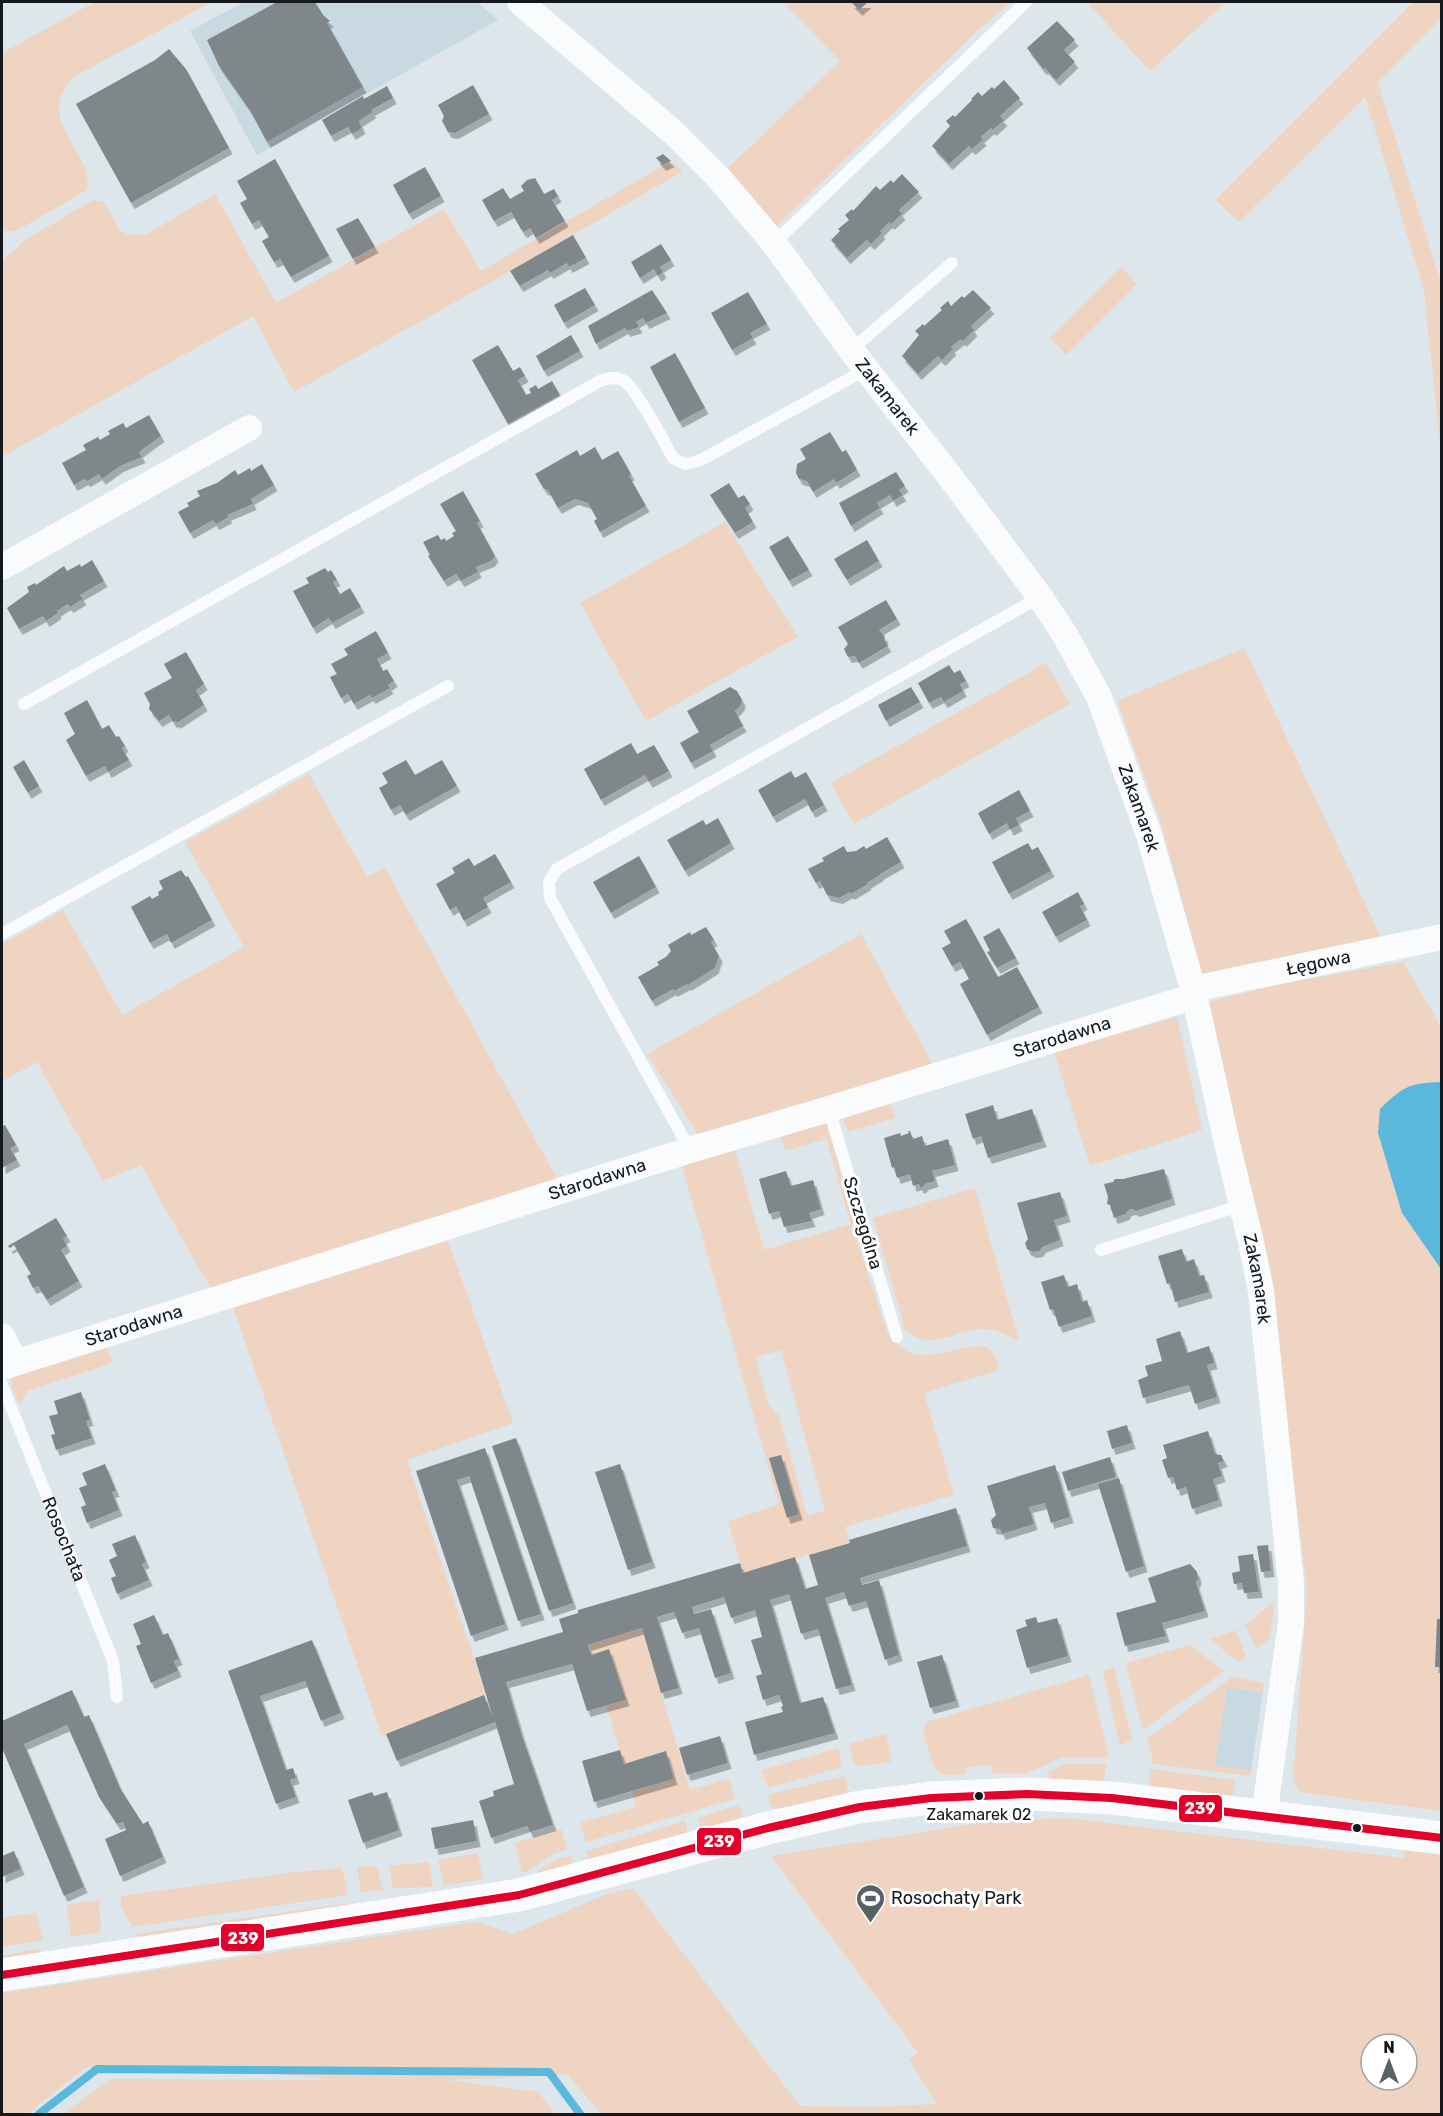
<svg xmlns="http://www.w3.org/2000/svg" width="1443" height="2116" font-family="Rubik,sans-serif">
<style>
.built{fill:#c8d9e1}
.green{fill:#efd4c2;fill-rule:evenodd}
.water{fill:#5ab8dd}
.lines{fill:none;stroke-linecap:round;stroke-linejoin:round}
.stream{stroke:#5ab8dd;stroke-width:8}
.building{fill:#80878a;filter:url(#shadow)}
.lane{stroke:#fafbfc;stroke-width:12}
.street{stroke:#fafbfc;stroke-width:26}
.secondary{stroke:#fafbfc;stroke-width:33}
.bus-1-casing{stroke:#fff;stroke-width:12}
.bus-1{stroke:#e4002b;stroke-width:8}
.bus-dot{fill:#13191c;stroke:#fff;stroke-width:2}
.labels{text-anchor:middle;stroke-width:6;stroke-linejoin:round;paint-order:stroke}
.bus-label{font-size:16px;fill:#13191c;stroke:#fff}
.street-label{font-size:18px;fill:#13191c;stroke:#fff}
.poi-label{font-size:18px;fill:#13191c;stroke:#fff;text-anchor:start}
.line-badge{stroke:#fff;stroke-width:2}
.badge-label{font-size:16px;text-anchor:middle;font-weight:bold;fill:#fff}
</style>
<defs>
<filter id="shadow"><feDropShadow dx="3.5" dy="6" stdDeviation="0" flood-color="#0004"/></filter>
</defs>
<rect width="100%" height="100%" fill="#dde6ea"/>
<g class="built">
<path d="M244,2H477L498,20L257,155L190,31Z"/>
<path d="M1227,1687L1263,1692L1251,1771L1215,1766Z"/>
</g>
<g class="green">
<path d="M95,2H212L77,75C28,119 96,151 87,190L16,231H2V53Z"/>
<path d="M783,2H1011L976,32L777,226L727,169L840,61Z"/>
<path d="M1087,2H1226L1150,71Z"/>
<path d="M1413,2H1441V18L1378,83L1441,283V452L1424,290L1365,97L1239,222L1215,200Z"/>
<path d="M671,161L683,171L502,276L294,392L253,316L2,457V260L11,254L24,241L93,200L104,202L119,230L129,235L147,234L215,194L276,303L444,209L481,271Z"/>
<path d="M1121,267L1137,284L1066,355L1050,338Z"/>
<path d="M725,522L798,637L646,721L580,603Z"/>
<path d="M1244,648L1381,937L1203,977L1160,820L1117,701Z"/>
<path d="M1046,663L1070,704L854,824L831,783Z"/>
<path d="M309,774L367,877L385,868L560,1184L214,1291L203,1276L141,1165L103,1181L37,1062L2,1081V944L63,910L122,1015L244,947L185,842Z"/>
<path d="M861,934L933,1065L700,1138L647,1054Z"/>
<path d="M1403,962L1441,1027V1082L1421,1083L1402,1213L1441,1269V1811L1300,1792L1293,1780L1307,1590L1267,1261L1205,1003L1279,984Z"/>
<path d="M1177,1017L1202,1130L1090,1166L1054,1052Z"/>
<path d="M889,1101L895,1118L848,1132L842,1116Z"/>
<path d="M826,1123L856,1223L852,1225L886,1329C912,1375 945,1346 984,1346C995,1352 996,1359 999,1370L924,1393L954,1495L845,1527L850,1543L743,1573L728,1521L779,1504L682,1166L735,1150L764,1250L851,1224L826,1139L785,1151L780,1135ZM781,1350L825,1510L809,1516L806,1512L779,1416L769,1405L756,1360L758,1357Z"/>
<path d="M975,1188L1019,1341C1007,1335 995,1329 982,1329C953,1331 931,1353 905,1329L873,1218Z"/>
<path d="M448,1241L513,1423L407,1460L486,1694L382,1736L233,1307Z"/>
<path d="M107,1347L113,1363L27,1391L20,1405L12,1389L11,1376Z"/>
<path d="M1275,1601L1270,1639L1256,1648L1245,1625Z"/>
<path d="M642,1628L690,1790L729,1779L735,1799L586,1842L580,1823L636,1807L632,1792L674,1779L666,1752L624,1764L606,1706L625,1699L609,1650L591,1655L588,1645Z"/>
<path d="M1236,1630L1246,1656L1238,1662L1210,1639Z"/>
<path d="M1190,1645L1224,1671L1143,1730L1126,1663Z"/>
<path d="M1114,1667L1132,1739L1120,1746L1103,1671Z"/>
<path d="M1089,1675L1108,1754L1107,1758L1063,1757L1027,1773H992L991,1765L966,1767V1774L944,1775L935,1770L923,1733L926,1722Z"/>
<path d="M1232,1677L1264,1683L1263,1692L1227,1687L1215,1765L1251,1771L1250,1776L1152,1764V1755L1147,1739Z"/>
<path d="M886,1734L891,1758L890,1762L860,1766L854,1763L849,1744Z"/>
<path d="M838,1748L842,1767L768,1788L762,1770Z"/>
<path d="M1065,1764H1106L1104,1783L1050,1782L1048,1772Z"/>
<path d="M1150,1769L1235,1780L1232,1800L1155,1789L1149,1783Z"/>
<path d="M844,1776L848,1785L846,1795L778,1812L771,1806L768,1795Z"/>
<path d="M739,1805L744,1821L703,1831L698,1818Z"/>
<path d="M1065,1818L1404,1858L1405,1849L1441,1853V2114H601L568,2075L447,2080L538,2092L556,2114H63L111,2079L336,2080L236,2070L86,2067L27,2114H2V1993L476,1922L513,1934L607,1894L633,1888L800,2106L873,2107L937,2104L909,2060L918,2053L771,1856L987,1822ZM1371,2044H1407V2080H1371Z"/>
<path d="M685,1821L688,1835L595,1861L588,1858L586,1851Z"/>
<path d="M561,1829L567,1849L550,1855L529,1871L522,1873L515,1843Z"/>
<path d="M478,1853L483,1879L444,1886L438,1860Z"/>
<path d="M571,1856L572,1869L546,1876L536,1873L557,1859Z"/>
<path d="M429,1862L433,1887L393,1888L389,1866Z"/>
<path d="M377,1866L383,1890L361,1892L357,1867Z"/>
<path d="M340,1868L344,1874L348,1895L132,1927L121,1906V1896L296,1872Z"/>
<path d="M99,1900L101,1932L71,1937L67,1904Z"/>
<path d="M349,1903L348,1905L142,1938L135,1934Z"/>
<path d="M36,1913L43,1940L2,1947V1918Z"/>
<path d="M40,1948V1953L2,1960V1956Z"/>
</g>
<path class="water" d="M1441,1082H1442L1441,1269L1402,1213L1378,1133L1380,1109C1402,1087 1409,1083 1441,1082Z"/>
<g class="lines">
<path class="stream" d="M39,2114L97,2069L549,2072L580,2114"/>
</g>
<g class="building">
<path d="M277,2H315L323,15L330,21L327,23L363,87L267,142L251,112L219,66L207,40Z"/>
<path d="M851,2H868L859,10Z"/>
<path d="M1057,21L1075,40L1064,50L1075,62L1056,80L1045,68L1043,69L1027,48Z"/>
<path d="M169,49L186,69L229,148L131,203L76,104L155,60Z"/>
<path d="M1004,80L1020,98L1000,116L1004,120L993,130L991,128L981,137L983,140L972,149L969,146L949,164L932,146L950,126L946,121L953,115L955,117L972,100L971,99L978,92L982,96L992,87L994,89Z"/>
<path d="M473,85L489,114L455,133L448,132L442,121L444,116L438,105Z"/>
<path d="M387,86L393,98L371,110L373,112L359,121L362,128L352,134L348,127L331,136L322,120L363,96L364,99Z"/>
<path d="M663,154L671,161L663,165L656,158Z"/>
<path d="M275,159L329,256L291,277L280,259L274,262L262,241L269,237L259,220L252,224L240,203L247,199L237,181Z"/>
<path d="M425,167L441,196L409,214L393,185Z"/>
<path d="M902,174L919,192L899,210L902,214L891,224L889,222L880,231L882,233L871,244L867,240L847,258L831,240L840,231L838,229L849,220L845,215L852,209L853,211L876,186L880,190L891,180L893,183Z"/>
<path d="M535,178L544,194L554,189L558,196L552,200L565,221L536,238L530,228L524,232L521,229L511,212L494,221L482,200L503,188L510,199L524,191L521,186L527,180Z"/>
<path d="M358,218L375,247L353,259L336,229Z"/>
<path d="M573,235L586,258L569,267L567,263L550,273L548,270L520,286L510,271Z"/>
<path d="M661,244L671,260L660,267L663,272L658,276L654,269L640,278L631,262Z"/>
<path d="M585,288L595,305L564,323L554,305Z"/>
<path d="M652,290L667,313L646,323L643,318L636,322L639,327L627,331L625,328L596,344L588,326Z"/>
<path d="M973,290L991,308L971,326L974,330L963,341L961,339L951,347L953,349L942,360L938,356L918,374L902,356L919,335L915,331L923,324L924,326L942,310L940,308L948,301L951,306L962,296L964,298Z"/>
<path d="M748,292L767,324L750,333L753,338L732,350L711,313Z"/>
<path d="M571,335L580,351L544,371L536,356Z"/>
<path d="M498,345L513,371L520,367L525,376L518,380L526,395L531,393L529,389L536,385L538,389L552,381L560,395L508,424L472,360Z"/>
<path d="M675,353L705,408L679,422L650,367Z"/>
<path d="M149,415L161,436L139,452L142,457L120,466L102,479L99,474L87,481L85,479L74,485L62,463L86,450L83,445L98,437L100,440L110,434L108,431L123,423L126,428Z"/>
<path d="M830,432L842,452L846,450L857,470L836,483L834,479L813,492L807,481L799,479L796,473L797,464L806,459L800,449Z"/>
<path d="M595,447L602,460L618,451L631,474L629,476L646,506L600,532L594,521L597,519L588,503L575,499L558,508L548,490L544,489L535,474L577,450L580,456Z"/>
<path d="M262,464L274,485L251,499L253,504L227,515L229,517L216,524L213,520L190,533L178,512L189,506L187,503L200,496L197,491L217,483L235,470L238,475L250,468L251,471Z"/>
<path d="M896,472L905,486L899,490L903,495L893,501L890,495L877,503L880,508L851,526L839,503Z"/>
<path d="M729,483L738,498L744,495L750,504L745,508L753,522L735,533L710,495Z"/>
<path d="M463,491L480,521L477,523L495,556L491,561L476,567L478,572L461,581L456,574L444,581L428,556L430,555L423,542L438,535L441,540L445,538L446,541L454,536L452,533L456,531L440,504Z"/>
<path d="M788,536L809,570L789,581L769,547Z"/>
<path d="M867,540L879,561L847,580L834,559Z"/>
<path d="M92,560L104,581L80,595L83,599L70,607L68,604L63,607L57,611L58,613L46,621L43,616L19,629L7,608L29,592L27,587L35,583L36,585L64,566L67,571L80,564L81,567Z"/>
<path d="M325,568L328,572L331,570L337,580L333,582L340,594L350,588L361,607L332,623L329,618L313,628L293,591L309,583L306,578Z"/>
<path d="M886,600L897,619L879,630L885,637L884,640L888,646L859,663L855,656L848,657L844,649L848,644L838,627Z"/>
<path d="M376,631L388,653L377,659L383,671L387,669L394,681L388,685L390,688L372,698L370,695L354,704L348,694L341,698L330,677L337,674L331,664L348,655L344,649Z"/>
<path d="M186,652L204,684L196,690L204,705L177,723L176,721L173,722L169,715L159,721L149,709L150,704L144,693L172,678L164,664Z"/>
<path d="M949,665L954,673L960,670L966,681L960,684L963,691L944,702L941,697L929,703L918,683Z"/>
<path d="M730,687L737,691L742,700L741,705L735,711L743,726L710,745L713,751L691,763L680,743L699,732L687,711Z"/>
<path d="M911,687L920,702L886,721L878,705Z"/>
<path d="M87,700L102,729L109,725L116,737L119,736L125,746L122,748L129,760L108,772L105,766L86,776L66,740L75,734L64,713Z"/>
<path d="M631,743L637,754L654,745L669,771L649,782L645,775L601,800L584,769Z"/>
<path d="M24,760L39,786L28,793L13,767Z"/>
<path d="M406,760L415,775L442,760L457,786L406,815L400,805L391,810L379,788L388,783L382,773Z"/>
<path d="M791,771L795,778L806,772L824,805L812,812L805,799L773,817L758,790Z"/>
<path d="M1019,790L1030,811L1016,818L1019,825L1010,830L1007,823L989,834L978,813Z"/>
<path d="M718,818L731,843L685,871L667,840L703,820L706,825Z"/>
<path d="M887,837L901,862L880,874V875L867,883L868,884L851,894L850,892L839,898L827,895L820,881L816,883L808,869L824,861L822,858L844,846L847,852L856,851L864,846L866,849Z"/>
<path d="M1028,843L1032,850L1038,847L1051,871L1009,894L992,862Z"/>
<path d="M495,854L511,882L483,898L488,907L464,921L456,906L450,910L436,884L455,873L452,868L469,858L474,866Z"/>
<path d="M639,856L656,887L611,913L593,882Z"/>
<path d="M181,870L186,877L188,876L212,920L171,943L167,934L150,943L131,907L150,896L152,899L159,895L158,892L163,889L159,881Z"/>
<path d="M1078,892L1084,904L1080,906L1087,920L1056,937L1042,912Z"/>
<path d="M966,919L998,977L1017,967L1039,1007L987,1035L960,984L969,979L960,962L952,966L942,948L951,943L944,931Z"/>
<path d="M706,927L714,940L711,942L719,956L715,968L688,985L687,984L674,991L673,989L652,1001L638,977L659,965L657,962L666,957L671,951L668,945L690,932L691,935Z"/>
<path d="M999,928L1016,958L997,968L987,952L990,951L983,937Z"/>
<path d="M993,1105L997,1120L1032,1109L1043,1141L988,1158L981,1136L973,1139L965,1114Z"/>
<path d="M5,1125L16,1145L10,1148L17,1160L2,1168V1126Z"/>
<path d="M908,1131H910L913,1139L922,1136L925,1146L948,1139L955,1165L932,1171L935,1181L925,1184L924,1186L920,1188L919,1184L913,1186L910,1174L897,1178L894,1167L892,1168L884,1138L900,1133L901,1136L909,1133Z"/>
<path d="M1164,1169L1172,1199L1136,1211L1133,1209L1128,1210L1126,1214L1114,1218L1110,1205L1107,1204L1108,1197L1104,1184L1113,1182L1115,1179H1123Z"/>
<path d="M786,1171L791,1186L813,1180L821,1209L809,1213L812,1221L784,1227L779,1211L769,1214L759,1179Z"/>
<path d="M1060,1192L1067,1216L1054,1220L1060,1240L1042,1247L1040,1251L1033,1252L1027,1249L1025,1243L1028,1239L1017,1203Z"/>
<path d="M56,1218L67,1236L63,1238L67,1246L61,1250L79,1281L47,1300L38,1286L33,1288L27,1276L31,1274L14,1245L10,1248L8,1246Z"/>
<path d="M1182,1249L1186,1262L1194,1259L1199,1276L1204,1275L1209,1292L1175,1302L1170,1283L1167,1284L1158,1256Z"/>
<path d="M1064,1275L1068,1287L1077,1284L1082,1302L1087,1300L1092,1316L1059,1327L1053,1309L1050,1310L1041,1282Z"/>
<path d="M1180,1331L1187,1353L1209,1346L1214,1363L1207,1365L1217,1397L1195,1404L1189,1385L1143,1398L1138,1380L1148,1376L1145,1366L1162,1361L1156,1339Z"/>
<path d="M81,1392L90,1420L86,1421L92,1438L56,1450L51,1435L55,1434L49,1416L58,1414L54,1401Z"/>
<path d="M1127,1425L1132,1443L1112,1449L1107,1431Z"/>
<path d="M1208,1431L1215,1454L1221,1455L1224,1461L1218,1463L1222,1476L1213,1479L1219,1500L1192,1509L1186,1487L1177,1490L1173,1477L1168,1478L1162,1460L1167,1458L1163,1445Z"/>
<path d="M516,1438L573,1603L549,1611L492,1446Z"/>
<path d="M485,1448L541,1614L518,1621L469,1476L457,1480L505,1624L471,1636L416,1471Z"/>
<path d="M781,1455L799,1514L787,1518L769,1458Z"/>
<path d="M1110,1457L1116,1477L1068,1491L1062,1472Z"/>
<path d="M105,1464L116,1491L112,1492L119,1510L87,1523L81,1507L86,1505L79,1488L87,1485L82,1473Z"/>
<path d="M620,1464L652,1562L628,1570L595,1472Z"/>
<path d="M1055,1465L1070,1517L1051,1523L1045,1503L1029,1507L1034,1524L1002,1534L1000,1529L993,1528L991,1520L996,1515L987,1486Z"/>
<path d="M1119,1478L1144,1566L1126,1572L1098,1484Z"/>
<path d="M956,1508L967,1546L860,1578L862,1585L879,1580L899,1655L885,1660L866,1601L849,1606L844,1592L825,1598L852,1685L836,1689L818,1629L801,1634L789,1594L770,1600L800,1703L823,1697L835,1733L754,1755L745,1722L783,1712L781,1707L783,1706L779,1695L763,1700L756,1676L762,1674L751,1640L762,1637L755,1610L731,1618L724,1597L692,1607L694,1614L711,1609L731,1673L715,1678L699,1628L682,1633L674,1612L657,1617L679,1688L661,1693L642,1628L588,1645L591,1655L609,1649L626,1700L587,1711L572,1664L506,1682L521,1733L553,1825L530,1832L527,1826L491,1838L479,1801L494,1796L493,1791L514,1784L495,1722L397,1761L386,1734L484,1695L493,1718L475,1658L563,1632L559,1619L578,1613V1610L740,1563L743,1573L795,1557L805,1589L818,1585L809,1555L850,1543L849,1540Z"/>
<path d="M135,1535L146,1562L142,1564L149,1580L117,1594L111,1578L116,1576L109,1560L117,1556L112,1544Z"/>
<path d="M1268,1545L1271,1571L1261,1572L1257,1546Z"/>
<path d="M1253,1554L1259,1592L1244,1593L1242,1583L1234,1584L1232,1573L1240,1571L1238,1556Z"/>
<path d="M1190,1564L1197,1572L1198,1578L1196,1583L1205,1611L1162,1623L1166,1636L1125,1646L1116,1613L1156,1602L1148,1578Z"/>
<path d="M154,1615L163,1635L168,1633L179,1659L174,1661L178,1671L151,1683L136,1646L141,1644L133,1624Z"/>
<path d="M1036,1617L1038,1623L1057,1618L1068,1656L1027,1668L1016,1630L1027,1626L1025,1620Z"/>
<path d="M1437,1619H1442V1667H1435Z"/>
<path d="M312,1640L341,1713L321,1721L305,1681L260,1696L286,1770L293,1768L296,1778L290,1780L296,1797L276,1804L228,1671Z"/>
<path d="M942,1655L956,1701L930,1708L917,1662Z"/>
<path d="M72,1690L84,1717L89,1715L120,1788L143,1824L148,1821L163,1857L120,1876L105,1839L126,1830L123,1822L117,1824L99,1797L67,1725L24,1744L84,1887L64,1896L2,1748V1721Z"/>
<path d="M720,1736L728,1763L687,1775L679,1748Z"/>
<path d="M620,1750L624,1764L666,1751L674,1779L594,1802L582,1761Z"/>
<path d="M372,1792L374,1796L387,1792L399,1830L363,1843L348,1800Z"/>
<path d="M473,1820L477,1841L435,1849L431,1828Z"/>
<path d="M14,1851L21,1869L2,1877V1856Z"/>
</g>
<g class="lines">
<g class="lane">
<path d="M774,243L1026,2"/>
<path d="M851,350L952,263"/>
<path d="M24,704L600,381C608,378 616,376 624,381C637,389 664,442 673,458L685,464L701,460L867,369"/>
<path d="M2,934L448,686"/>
<path d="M829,1109L897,1337"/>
<path d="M690,1150L550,898L549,882L557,869L1040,597"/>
<path d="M1101,1250L1242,1205"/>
<path id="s1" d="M2,1385L113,1661L117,1697"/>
</g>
<g class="street">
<path id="s2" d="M520,2L674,133L719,178L774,243L851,350L948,474L1040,597L1065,635L1099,697L1149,835L1193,989L1227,1143L1251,1242L1261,1291L1291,1583V1623L1264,1816"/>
<path d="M2,567L249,428"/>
<path id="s3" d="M1193,989L1442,937"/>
<path d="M2,1336L15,1363"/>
<path id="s4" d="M2,1367L690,1150L829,1109L1195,996"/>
</g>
<path class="secondary" d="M2,1975L519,1895L768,1828L860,1807L931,1798L1027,1794L1112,1798L1442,1838"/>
<defs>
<path id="bus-1" d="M2,1975L519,1895L768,1828L860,1807L931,1798L1027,1794L1112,1798L1442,1838"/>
</defs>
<use href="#bus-1" class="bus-1-casing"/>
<use href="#bus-1" class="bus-1"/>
</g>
<defs>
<symbol id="stadium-pin" viewBox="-11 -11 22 30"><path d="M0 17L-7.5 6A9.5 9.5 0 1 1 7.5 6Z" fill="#5a6164" stroke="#fff"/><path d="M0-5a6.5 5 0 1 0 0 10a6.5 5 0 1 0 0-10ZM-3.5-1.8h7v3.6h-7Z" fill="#fff"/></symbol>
</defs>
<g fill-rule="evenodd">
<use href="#stadium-pin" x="854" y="1882" width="33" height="45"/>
</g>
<g class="bus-dot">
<circle cx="979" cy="1796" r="5"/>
<circle cx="1357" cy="1828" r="5"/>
</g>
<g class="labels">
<g class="bus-label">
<text x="979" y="1820">Zakamarek 02</text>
</g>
<g class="street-label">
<text dy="6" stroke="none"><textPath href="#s2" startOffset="542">Zakamarek</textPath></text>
<text dy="6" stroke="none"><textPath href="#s2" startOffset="1028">Zakamarek</textPath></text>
<text dy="6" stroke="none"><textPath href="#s3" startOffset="128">Łęgowa</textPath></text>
<text dy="6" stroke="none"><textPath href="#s4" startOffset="1110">Starodawna</textPath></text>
<text dy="6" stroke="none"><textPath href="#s4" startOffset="624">Starodawna</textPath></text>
<text transform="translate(863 1223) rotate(73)" y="6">Szczególna</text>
<text dy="6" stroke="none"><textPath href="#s2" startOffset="1514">Zakamarek</textPath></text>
<text dy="6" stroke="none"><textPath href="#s4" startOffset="138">Starodawna</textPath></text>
<text dy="6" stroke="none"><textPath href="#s1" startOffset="166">Rosochata</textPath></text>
</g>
<g class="poi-label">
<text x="891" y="1904">Rosochaty Park</text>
</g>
</g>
<g class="line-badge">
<rect x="1178" y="1794" width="45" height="29" rx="6" fill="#e4002b"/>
<rect x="696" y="1827" width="46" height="29" rx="6" fill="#e4002b"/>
<rect x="220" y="1923" width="45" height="29" rx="6" fill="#e4002b"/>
</g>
<g class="badge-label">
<text x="1200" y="1814">239</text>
<text x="719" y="1847">239</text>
<text x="243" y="1944">239</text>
</g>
<rect width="1443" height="2116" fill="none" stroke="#13191c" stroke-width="6"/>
<g transform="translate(1389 2062)"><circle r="28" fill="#ffffff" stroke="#a1a3a4" stroke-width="1.5"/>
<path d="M0-4.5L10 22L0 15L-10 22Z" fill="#5a6164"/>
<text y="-9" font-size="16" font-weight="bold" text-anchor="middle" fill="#13191c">N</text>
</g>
</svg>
